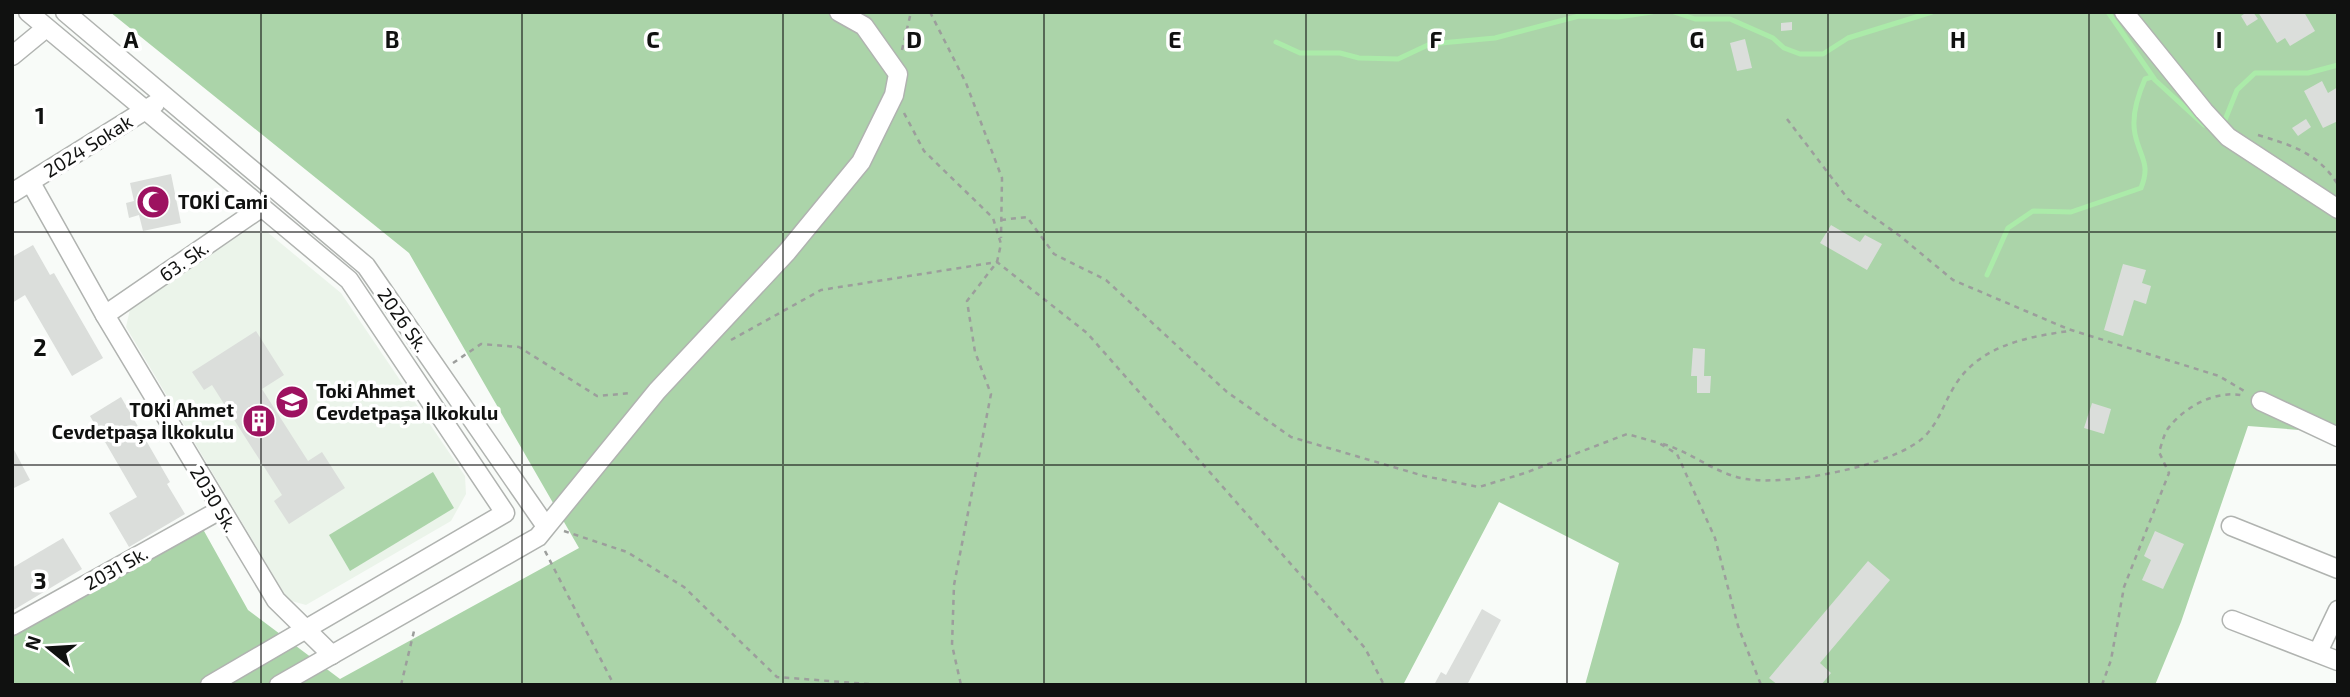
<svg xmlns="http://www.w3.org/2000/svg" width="2350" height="697" font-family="'Exo 2',sans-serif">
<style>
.built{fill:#ebf4ea}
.green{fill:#abd4a9}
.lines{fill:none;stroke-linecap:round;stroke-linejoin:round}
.stream{stroke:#abeba9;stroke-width:5}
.building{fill:#dbdedb}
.minor-casing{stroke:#b0b3b0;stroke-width:21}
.path{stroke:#9c9e9c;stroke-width:2.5;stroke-dasharray:5 5;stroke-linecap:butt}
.minor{stroke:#fff;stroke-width:18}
.grid{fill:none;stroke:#101110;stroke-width:2;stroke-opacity:0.55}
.labels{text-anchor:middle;stroke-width:7;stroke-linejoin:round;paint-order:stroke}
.street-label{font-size:19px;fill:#101110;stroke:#fff}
.poi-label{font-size:19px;font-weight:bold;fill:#101110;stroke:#fff;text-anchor:start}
.grid-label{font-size:23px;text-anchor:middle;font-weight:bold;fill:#101110;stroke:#fff;stroke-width:7;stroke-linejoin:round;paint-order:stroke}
</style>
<rect width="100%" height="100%" fill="#f8fbf8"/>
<path class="built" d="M246,231H266L341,293L465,476L466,494L451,521L306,605L288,600L126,327L130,309Z"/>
<g class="green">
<path d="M110,12H2338V433L2248,426L2181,622L2155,685H1585L1619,563L1499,502L1403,685H12V626L199,522L248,610L340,679L579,548L409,253Z"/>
<path d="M433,472L454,508L350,571L329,535Z"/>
</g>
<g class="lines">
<g class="stream">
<path d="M1674,12L1695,19H1730L1773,38L1784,48L1800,54H1823L1848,38L1932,12"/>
<path d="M2108,12L2155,80L2204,125"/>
<path d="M1276,42L1300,53H1340L1359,58L1398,59L1430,44L1495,38L1579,16L1618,17L1652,12"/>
<path d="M2225,120L2237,90L2255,73H2308L2338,65"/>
<path d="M1987,275L2008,228L2033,211L2071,212L2141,188C2151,163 2140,158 2135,134C2131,115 2138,95 2145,79L2152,77"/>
</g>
</g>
<g class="building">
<path d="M2247,12H2253L2258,19L2247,26L2241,16Z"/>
<path d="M2258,12H2304L2315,31L2290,46L2285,38L2277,43Z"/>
<path d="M1792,22V30L1781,31V23Z"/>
<path d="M1745,39L1752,68L1737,71L1730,43Z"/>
<path d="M2322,81L2328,93L2338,87V121L2323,128L2304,91Z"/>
<path d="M2306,119L2311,127L2298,136L2292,128Z"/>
<path d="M171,174L181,223L143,231L139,215L129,218L126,203L134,201L130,183Z"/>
<path d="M1831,225L1860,242L1865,235L1882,244L1867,270L1820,243Z"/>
<path d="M33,245L50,275L54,273L103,358L72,376L25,295L12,303V257Z"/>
<path d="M2123,264L2146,270L2142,283L2151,286L2146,304L2134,300L2123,336L2104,330Z"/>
<path d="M256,331L284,375L262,389L308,461L322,452L345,488L289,524L274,501L282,495L212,385L204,390L192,372Z"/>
<path d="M1693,348L1705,349L1704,376H1711L1710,393H1697V376H1691Z"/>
<path d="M121,397L170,482L167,484L185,514L129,547L109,513L137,497L90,416Z"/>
<path d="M2092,403L2111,409L2104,434L2084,428Z"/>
<path d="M12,446L30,480L12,489Z"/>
<path d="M2155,531L2184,544L2163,589L2142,580L2151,560L2144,556Z"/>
<path d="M63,538L82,569L12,611V568Z"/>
<path d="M1868,561L1890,580L1820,663L1831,673L1821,685H1778L1769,678Z"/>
<path d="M1482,609L1501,620L1467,685H1434L1441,672L1446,675Z"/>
</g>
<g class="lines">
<defs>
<g id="minor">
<path d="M28,12L349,280L505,513L210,685"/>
<path d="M65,12L366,266L545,525"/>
<path d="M2124,12L2204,111L2228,137L2338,209"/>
<path d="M12,56L46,28"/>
<path d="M31,183L105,315L276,600L332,655"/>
<path d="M12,193L155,104"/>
<path d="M105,315L262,207"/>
<path d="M2261,401L2338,437"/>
<path d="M2231,526L2338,569"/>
<path d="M2232,620L2338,661"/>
<path d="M12,626L220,510"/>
<path d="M2318,652L2338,610"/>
<path d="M279,685L538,537L657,391L787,252L861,162L894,95L898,74L864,26L839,12"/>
</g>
</defs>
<use href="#minor" class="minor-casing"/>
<g class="path">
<path d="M930,12L966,83L1002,178L1001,238"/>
<path d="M902,50L911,12"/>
<path d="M904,113L924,151L993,218L1001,244L997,262L967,301L975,352L991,394L954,585L952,645L961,685"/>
<path d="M1787,119L1848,199L1900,236L1953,280L2068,329L2219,376L2246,392"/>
<path d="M2258,135C2291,145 2319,153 2338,185"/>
<path d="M1001,220L1027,217L1054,254L1106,280L1227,392L1291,437L1424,476L1479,487L1525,473L1627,434L1659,443L1677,454L1715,538L1738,626L1761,685"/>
<path d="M731,340L821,290L997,262L1087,333L1365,648L1384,685"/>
<path d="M453,363L481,344L519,347L597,396L632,393"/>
<path d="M1663,444C1692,452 1715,474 1746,479C1787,486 1893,466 1924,437C1939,422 1943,405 1954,387C1978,346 2026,337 2069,331"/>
<path d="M564,531L627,552L684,587L777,677L881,685"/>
<path d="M545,551L614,685"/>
<path d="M401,685L415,627"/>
<path d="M2102,685L2111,660L2124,587L2169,473L2159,452C2162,444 2164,432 2170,426C2187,405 2219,389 2245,396"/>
</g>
<use href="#minor" class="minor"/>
</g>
<path class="grid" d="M261,12V685M522,12V685M783,12V685M1044,12V685M1306,12V685M1567,12V685M1828,12V685M2089,12V685M12,232H2338M12,465H2338"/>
<defs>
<symbol id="mosque-disc" viewBox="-11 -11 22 22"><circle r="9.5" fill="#9d1260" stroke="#fff"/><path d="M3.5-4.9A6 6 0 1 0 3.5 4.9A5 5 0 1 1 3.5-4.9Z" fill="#fff"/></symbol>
<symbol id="school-disc" viewBox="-11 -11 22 22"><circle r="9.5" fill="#9d1260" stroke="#fff"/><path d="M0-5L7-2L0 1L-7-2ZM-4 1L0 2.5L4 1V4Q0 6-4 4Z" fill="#fff"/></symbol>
<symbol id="building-disc" viewBox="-11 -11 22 22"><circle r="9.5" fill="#9d1260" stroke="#fff"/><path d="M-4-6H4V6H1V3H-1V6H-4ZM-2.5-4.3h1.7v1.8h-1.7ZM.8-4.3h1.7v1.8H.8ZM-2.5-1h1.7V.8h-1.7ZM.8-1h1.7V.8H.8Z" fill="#fff"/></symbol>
</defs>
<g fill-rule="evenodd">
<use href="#mosque-disc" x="134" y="183" width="38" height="38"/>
<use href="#school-disc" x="273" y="383" width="38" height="38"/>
<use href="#building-disc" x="240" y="402" width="38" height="38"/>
</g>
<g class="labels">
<g class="street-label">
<text transform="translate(88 146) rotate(-32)" y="7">2024 Sokak</text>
<text transform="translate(184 261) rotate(-35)" y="7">63. Sk.</text>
<text transform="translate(403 320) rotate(55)" y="7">2026 Sk.</text>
<text transform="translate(214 499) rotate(59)" y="7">2030 Sk.</text>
<text transform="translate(116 568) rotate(-29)" y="7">2031 Sk.</text>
</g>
<g class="poi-label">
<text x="178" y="209">TOKİ Cami</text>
<text x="316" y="398">Toki Ahmet<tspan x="316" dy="22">Cevdetpaşa İlkokulu</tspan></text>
<text x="234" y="417" text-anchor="end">TOKİ Ahmet<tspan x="234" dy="22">Cevdetpaşa İlkokulu</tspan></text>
</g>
</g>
<g class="grid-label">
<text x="131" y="48">A</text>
<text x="392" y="48">B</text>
<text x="653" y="48">C</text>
<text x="914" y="48">D</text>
<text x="1175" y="48">E</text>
<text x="1436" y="48">F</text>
<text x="1697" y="48">G</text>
<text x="1958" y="48">H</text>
<text x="2219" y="48">I</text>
<text x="40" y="124">1</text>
<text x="40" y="356">2</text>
<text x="40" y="589">3</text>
</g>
<rect width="2350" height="697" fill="none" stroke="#101110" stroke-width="28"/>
<g transform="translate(49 648) rotate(288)" stroke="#ffffff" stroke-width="5" paint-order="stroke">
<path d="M0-5L12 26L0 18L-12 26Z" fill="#101110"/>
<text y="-10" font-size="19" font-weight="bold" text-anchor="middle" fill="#101110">N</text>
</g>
</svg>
